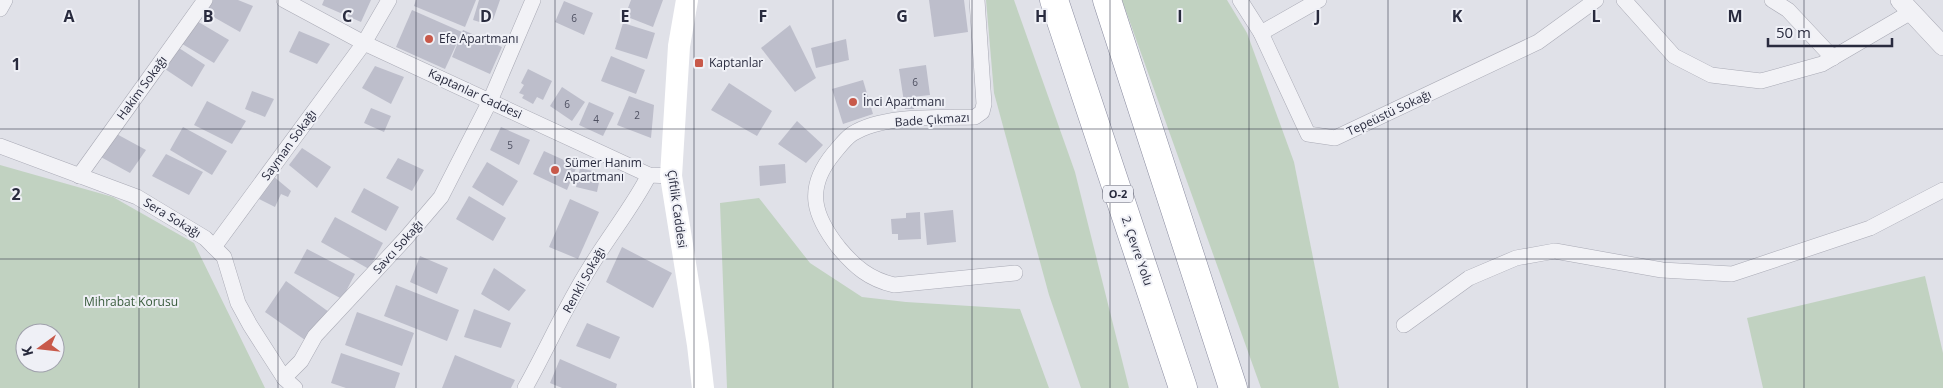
<svg xmlns="http://www.w3.org/2000/svg" width="1943" height="388" font-family="'Open Sans',sans-serif">
<style>
.green{fill:#c1d2c1;fill-rule:evenodd}
.building{fill:#bdbecb}
.lines{fill:none;stroke-linecap:round;stroke-linejoin:round}
.minor-casing{stroke:#a9aab5;stroke-width:16}
.tertiary-casing{stroke:#a9aab5;stroke-width:20}
.motorway-casing{stroke:#888a9e;stroke-width:29}
.minor{stroke:#f2f2f6;stroke-width:15}
.tertiary{stroke:#f2f2f6;stroke-width:19}
.secondary{stroke:#fff;stroke-width:22}
.motorway{stroke:#fff;stroke-width:28}
.grid{fill:none;stroke:#292b3e;stroke-width:1;stroke-opacity:0.55}
.poi-dot{fill:#c8594a;stroke:#eff0f6;stroke-width:2}
.labels{text-anchor:middle;stroke-width:4;stroke-linejoin:round;paint-order:stroke}
.number-label{font-size:10px;fill:#4e5061}
.shield{fill:#eff0f6;stroke:#646675;stroke-width:1}
.shield-label{font-size:11px;font-weight:bold;fill:#292b3e}
.poi-label{font-size:12px;fill:#292b3e;stroke:#eff0f6;text-anchor:start}
.street-label{font-size:12px;fill:#292b3e;stroke:#eff0f6}
.park-label{font-size:12px;fill:#375a3a;stroke:#eff0f6}
.grid-label{font-size:16px;text-anchor:middle;font-weight:bold;fill:#292b3e;stroke:#eff0f6;stroke-width:4;stroke-linejoin:round;paint-order:stroke}
</style>
<rect width="100%" height="100%" fill="#e0e1e8"/>
<g class="green">
<path d="M986,0H1014L1075,172L1129,388H1081L1049,295L994,93Z"/>
<path d="M1122,0H1227L1247,33L1294,162L1339,388H1261Z"/>
<path d="M0,165L113,197L194,243L265,388H0ZM25,333H55V363H25Z"/>
<path d="M759,198L810,263L862,297L906,302L1020,309L1049,388H727L720,203Z"/>
<path d="M1925,276L1943,353V388H1763L1747,318Z"/>
</g>
<g class="building">
<path d="M211,0H238L253,6L240,32L203,11Z"/>
<path d="M324,0H371L361,22L322,5Z"/>
<path d="M416,0H476L465,27L414,6Z"/>
<path d="M479,0H500L493,20L487,18L486,24L473,20Z"/>
<path d="M631,0H663L653,27L625,16Z"/>
<path d="M929,0H964L968,32L934,37Z"/>
<path d="M564,1L593,13L584,35L555,22Z"/>
<path d="M412,10L462,32L445,69L396,47Z"/>
<path d="M195,20L229,40L214,63L179,42Z"/>
<path d="M623,23L655,33L647,59L615,49Z"/>
<path d="M790,25L816,78L795,92L761,48Z"/>
<path d="M463,30L502,47L490,74L452,57Z"/>
<path d="M299,31L330,44L317,64L289,52Z"/>
<path d="M846,39L849,60L816,68L811,48Z"/>
<path d="M179,48L205,65L192,87L165,69Z"/>
<path d="M611,56L645,70L636,94L601,81Z"/>
<path d="M926,65L930,95L912,97L914,109H905L899,69Z"/>
<path d="M375,66L404,77L391,104L362,88Z"/>
<path d="M528,69L552,81L543,100L537,97L533,104L522,98L524,95L519,93L524,85L521,83Z"/>
<path d="M863,80L873,114L843,124L832,89Z"/>
<path d="M729,83L772,111L757,136L711,110Z"/>
<path d="M562,87L585,102L572,121L550,106Z"/>
<path d="M252,91L274,99L265,117L245,109Z"/>
<path d="M629,96L654,105L651,138L617,125Z"/>
<path d="M207,101L246,121L232,144L194,125Z"/>
<path d="M589,102L614,113L603,136L579,125Z"/>
<path d="M371,108L391,116L384,132L364,123Z"/>
<path d="M797,121L823,145L806,163L778,144Z"/>
<path d="M183,127L227,151L212,175L170,150Z"/>
<path d="M501,127L530,140L519,165L490,150Z"/>
<path d="M113,132L146,150L130,173L99,156Z"/>
<path d="M302,148L331,167L317,188L289,165Z"/>
<path d="M544,151L577,166L567,190L533,174Z"/>
<path d="M166,154L203,172L189,195L152,176Z"/>
<path d="M398,158L424,170L412,191L386,178Z"/>
<path d="M487,162L518,181L503,206L472,187Z"/>
<path d="M785,164L786,183L760,186L759,166Z"/>
<path d="M580,168L601,173L597,192L576,187Z"/>
<path d="M273,176L291,191L288,197L281,194L275,207L259,199Z"/>
<path d="M364,188L399,207L386,231L351,212Z"/>
<path d="M469,196L506,218L493,241L456,219Z"/>
<path d="M570,199L599,212L578,259L549,247Z"/>
<path d="M953,210L956,242L927,245L924,213Z"/>
<path d="M920,212L921,239L898,240V234H892L891,219L906,218V213Z"/>
<path d="M335,217L383,243L369,269L321,242Z"/>
<path d="M622,247L672,273L653,308L606,282Z"/>
<path d="M307,249L355,274L342,299L294,273Z"/>
<path d="M420,256L448,268L437,294L410,282Z"/>
<path d="M494,268L526,290L509,311L481,294Z"/>
<path d="M286,281L329,312L308,342L265,312Z"/>
<path d="M396,285L459,310L447,341L384,316Z"/>
<path d="M474,309L511,323L501,348L464,337Z"/>
<path d="M357,312L414,333L402,366L345,345Z"/>
<path d="M587,323L620,337L610,359L576,346Z"/>
<path d="M341,353L400,373L395,388H346L331,383Z"/>
<path d="M455,355L515,380L511,388H442Z"/>
<path d="M560,359L617,384L616,388H562L550,383Z"/>
</g>
<g class="lines">
<defs>
<g id="minor">
<path d="M284,0L364,43L649,175L671,176"/>
<path d="M977,0L984,104L982,112L975,117C939,118 884,114 852,134C845,139 840,146 834,153C805,188 813,215 839,248C855,267 869,279 894,285L1015,273"/>
<path d="M1240,0L1261,33L1308,134L1335,138L1538,42L1596,0"/>
<path d="M1624,0L1674,56L1711,75L1761,81L1822,64L1911,12"/>
<path d="M1772,0L1788,10L1833,58"/>
<path d="M0,9L5,0"/>
<path d="M1261,33L1319,0"/>
<path d="M0,146L137,197L205,238L224,257L238,303L250,325L284,378L295,388"/>
<path d="M79,176L205,0"/>
<path d="M214,247L364,43L389,0"/>
<path d="M1404,325L1469,278L1516,258L1555,251L1662,270L1732,274L1870,228L1943,190"/>
<path d="M284,378L301,361L315,336L406,238L441,197L490,101L533,0"/>
<path d="M525,388C547,349 565,307 589,269C608,237 632,208 649,175"/>
</g>
<path id="tertiary" d="M1900,0L1943,46"/>
<g id="motorway">
<path d="M1054,0L1183,388"/>
<path d="M1107,0L1233,388"/>
</g>
</defs>
<use href="#minor" class="minor-casing"/>
<use href="#tertiary" class="tertiary-casing"/>
<use href="#motorway" class="motorway-casing"/>
<use href="#minor" class="minor"/>
<use href="#tertiary" class="tertiary"/>
<path class="secondary" d="M687,0L679,46L671,176L698,345L703,388"/>
<use href="#motorway" class="motorway"/>
</g>
<path class="grid" d="M139,0V388M278,0V388M416,0V388M555,0V388M694,0V388M833,0V388M972,0V388M1110,0V388M1249,0V388M1388,0V388M1527,0V388M1665,0V388M1804,0V388M0,129H1943M0,259H1943"/>
<g class="poi-dot">
<circle cx="429" cy="39" r="5"/>
<rect x="694" y="58" width="10" height="10" rx="2.5"/>
<circle cx="853" cy="102" r="5"/>
<circle cx="555" cy="170" r="5"/>
</g>
<g class="labels">
<g class="number-label">
<text x="574" y="22">6</text>
<text x="915" y="86">6</text>
<text x="567" y="108">6</text>
<text x="637" y="119">2</text>
<text x="596" y="123">4</text>
<text x="510" y="149">5</text>
</g>
<rect class="shield" x="1103" y="185.5" width="30" height="17" rx="4"/>
<g class="shield-label">
<text x="1118" y="198">O-2</text>
</g>
<g class="poi-label">
<text x="439" y="43">Efe Apartmanı</text>
<text x="709" y="67">Kaptanlar</text>
<text x="863" y="106">İnci Apartmanı</text>
<text x="565" y="167">Sümer Hanım<tspan x="565" dy="14">Apartmanı</tspan></text>
</g>
<g class="street-label">
<text transform="translate(142 88) rotate(-54)" y="4">Hakim Sokağı</text>
<text transform="translate(475 94) rotate(25)" y="4">Kaptanlar Caddesi</text>
<text transform="translate(1389 113) rotate(-25)" y="4">Tepeüstü Sokağı</text>
<text transform="translate(932 120) rotate(-4)" y="4">Bade Çıkmazı</text>
<text transform="translate(289 145) rotate(-54)" y="4">Sayman Sokağı</text>
<text transform="translate(677 209) rotate(82)" y="4">Çiftlik Caddesi</text>
<text transform="translate(172 218) rotate(31)" y="4">Sera Sokağı</text>
<text transform="translate(398 247) rotate(-48)" y="4">Savcı Sokağı</text>
<text transform="translate(1137 251) rotate(71)" y="4">2. Çevre Yolu</text>
<text transform="translate(584 280) rotate(-61)" y="4">Renkli Sokağı</text>
</g>
<g class="park-label">
<text x="131" y="306">Mihrabat Korusu</text>
</g>
</g>
<g class="grid-label">
<text x="69" y="22">A</text>
<text x="208" y="22">B</text>
<text x="347" y="22">C</text>
<text x="486" y="22">D</text>
<text x="625" y="22">E</text>
<text x="763" y="22">F</text>
<text x="902" y="22">G</text>
<text x="1041" y="22">H</text>
<text x="1180" y="22">I</text>
<text x="1318" y="22">J</text>
<text x="1457" y="22">K</text>
<text x="1596" y="22">L</text>
<text x="1735" y="22">M</text>
<text x="16" y="70">1</text>
<text x="16" y="200">2</text>
</g>
<g transform="translate(40 348) rotate(255)"><circle r="24" fill="#eff0f6" stroke="#a0a1ac"/>
<path d="M0-4L9 19L0 12L-9 19Z" fill="#c8594a"/>
<text y="-8" font-size="14" font-weight="bold" text-anchor="middle" fill="#292b3e">K</text>
</g>
<path d="M1768 38v8h124v-8" fill="none" stroke="#292b3e" stroke-width="2.5"/>
<text x="1776" y="38" font-size="15" fill="#292b3e" stroke="#eff0f6" stroke-width="4" paint-order="stroke">50 m</text>
</svg>
